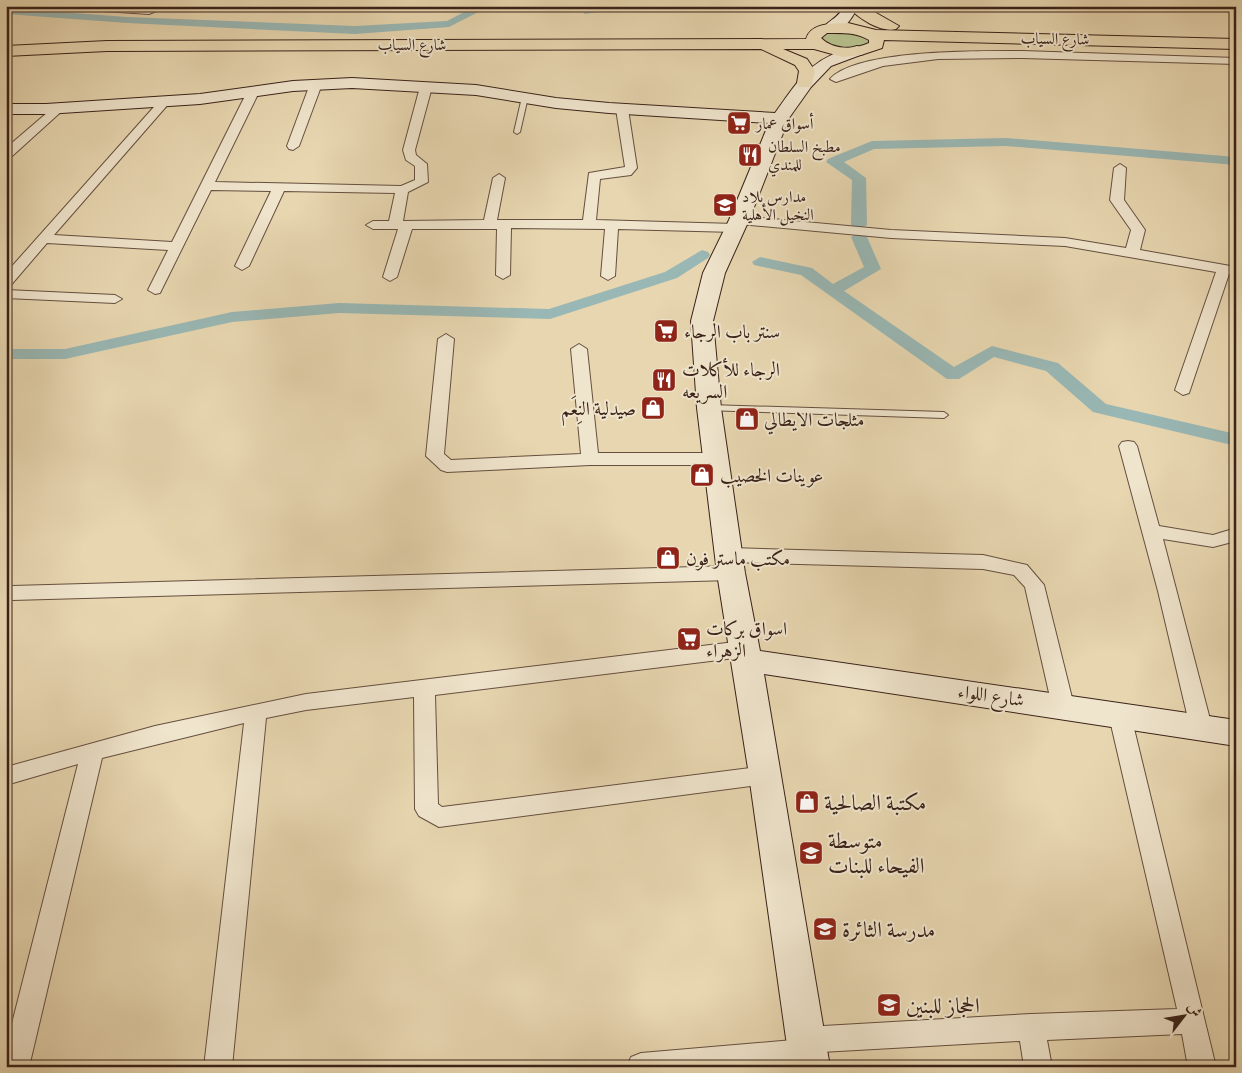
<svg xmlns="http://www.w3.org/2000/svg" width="1242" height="1073" font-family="'Sorts Mill Goudy',Amiri,serif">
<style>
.green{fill:#b5be8b;stroke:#787052}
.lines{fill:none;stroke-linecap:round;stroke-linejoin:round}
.canal{fill:#99b7b4;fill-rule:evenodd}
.lane-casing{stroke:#654f3f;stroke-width:2}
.street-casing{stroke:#654f3f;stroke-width:2}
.secondary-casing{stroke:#3a2219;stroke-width:2}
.primary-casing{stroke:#3a2219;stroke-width:2}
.lane{fill:#efe4cc;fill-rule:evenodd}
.street{fill:#efe4cc;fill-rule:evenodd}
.secondary{fill:#efe4cc;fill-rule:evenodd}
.primary{fill:#e7d6b0;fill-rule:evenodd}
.labels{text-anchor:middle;stroke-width:4;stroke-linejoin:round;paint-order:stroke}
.far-street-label{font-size:16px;fill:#3a2219;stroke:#efe4cc}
.far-poi-label{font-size:16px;fill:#3a2219;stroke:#efe4cc;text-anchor:start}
.poi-label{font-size:19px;fill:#3a2219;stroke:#efe4cc;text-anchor:start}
.street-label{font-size:19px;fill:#3a2219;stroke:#efe4cc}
.near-poi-label{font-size:22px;fill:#3a2219;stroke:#efe4cc;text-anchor:start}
</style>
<rect width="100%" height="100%" fill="#e7d6b0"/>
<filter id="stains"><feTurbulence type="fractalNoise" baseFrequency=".004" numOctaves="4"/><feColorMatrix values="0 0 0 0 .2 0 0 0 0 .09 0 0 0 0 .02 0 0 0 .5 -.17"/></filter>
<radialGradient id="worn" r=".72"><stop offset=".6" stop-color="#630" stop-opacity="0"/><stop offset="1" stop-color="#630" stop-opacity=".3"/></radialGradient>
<path class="green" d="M844,30L872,40L866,47L838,49L820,39L826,32Z"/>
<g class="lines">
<g class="canal">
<path d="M476,6H490L449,27L355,34L127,23L6,14V8L127,17L355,26L447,21Z"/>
<path d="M573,6H621L616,9L585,14Z"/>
<path d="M1006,138L1236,157V165L1006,146L874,149L844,162L866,178L867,225L859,230L851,225L852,180L826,162L828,159L872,141Z"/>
<path d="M859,232L867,237L881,269L844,291L954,367L992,346L1058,363L1106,404L1236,434V446L1093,412L1046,371L994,357L959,379H947L801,275L754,265L752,262L760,257L812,268L833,284L864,267L851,237Z"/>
<path d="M702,250L708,252L710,255L708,258L677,278L550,319L339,313L232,322L65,359H6V349H65L232,312L339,303L549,309L665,272Z"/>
</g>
<defs>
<g id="lane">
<path d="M525,95L528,97L520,132L517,134L514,132L522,97Z"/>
<path d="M709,405L944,412L948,415L944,418L706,410L705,408L706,406Z"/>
</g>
<g id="street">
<path d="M67,6H169L149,14L72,9Z"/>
<path d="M1022,51L1236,58V64L1022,58L938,59L883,66L836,82L830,79C857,49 982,51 1022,51Z"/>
<path d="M316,81L322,84L299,146L293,150L289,149L287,146L310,84Z"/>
<path d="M426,84L432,87L415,150L416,155L427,164L428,182L408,192L403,221L484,220L493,178L499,174L505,178L497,220H583L589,173L625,167L616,109L622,105L628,109L637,168L631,175L600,179L596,220L735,224L742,228L735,232L618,229L615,276L608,280L601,276L605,229L511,228L510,275L503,279L496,275L497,229H412L397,277L390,281L383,277L398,229H373L366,225L373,221H389L395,193L284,191L249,266L242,270L235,266L271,191L211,190L160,293L155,294L148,290L168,250L47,243L11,285L6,286V273L161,99H169L171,101L54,235L172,242L247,92L253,89L259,92L215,182L401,186L415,180V166L406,160L403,150L420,87Z"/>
<path d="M59,104L65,108L63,110L10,158L6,159V148L55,106Z"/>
<path d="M1120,164L1126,168L1124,200L1145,230L1140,250L1236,267V275L1229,274L1189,393L1183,395L1175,390L1216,272L1065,246L891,238L739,224L732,220L739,216L891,230L1065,238L1126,248L1131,230L1110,200L1114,168Z"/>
<path d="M6,290L115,295L122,299L115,303L6,298Z"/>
<path d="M446,334L454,339L444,454L451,460L581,454L571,349L579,344L587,349L598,453H716L722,455L725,459L722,463L716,465H590L447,472L441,470L426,456L438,339Z"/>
<path d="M1128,441L1134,442L1137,446L1159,526L1213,535L1236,528V541L1213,547L1163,539L1212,727L1209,733L1201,736L1193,733L1190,727L1158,591L1119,446L1122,442Z"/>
<path d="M730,548L983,555L1027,565L1044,585L1074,706L1071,712L1063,714L1055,712L1052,706L1025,587L1014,575L983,569L730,562L723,560L720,555L723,550Z"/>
<path d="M731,566L738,568L741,573L738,578L731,580L12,600L6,598V588L12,586Z"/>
<path d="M743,641L750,644L753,649L750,654L743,657L435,695L438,804L442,807L766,766L774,768L777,775L774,782L766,784L439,827L419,816L415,809L414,697L306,710L266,718L232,1067H204L244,723L102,758L29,1067H6V1047L78,764L6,785V767L155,726L306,694Z"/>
<path d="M1120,707L1128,710L1131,716L1216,1067H1188L1182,1034L1047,1040L1052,1067H1024L1020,1041L821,1052L818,1062L808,1066L794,1067H627L631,1057L641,1053L793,1040L796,1031L806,1027L1031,1014L1177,1009L1109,716L1112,710Z"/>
</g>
<g id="secondary">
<path d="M844,6H858C852,19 842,35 826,31L823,28C831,18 838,19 844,6Z"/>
<path d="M857,46L863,48L865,51L863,54L831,66L811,87L789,118L749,220L725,273L713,321L721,408L745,573L760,651L1236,720V746L764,674L830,1067H790L749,775L717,573L697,408L691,321L703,273L729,220L769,123L609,113L556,108L476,95L352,88L293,91L200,104L46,114H6V104H46L200,94L293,81L352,78L476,85L556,98L609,103L775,113C801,77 811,58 857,46Z"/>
</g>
<g id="primary">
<path d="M848,6H864L899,26L896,29C881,33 857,18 848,6Z"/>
<path d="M848,23L876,30L1236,39V49L884,40L882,48L861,55L843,57L814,49H783L807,59L815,71L811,87H799L797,83L799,71L795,65L761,49L107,51L6,56V46L107,41L806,39C811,22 833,24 848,23ZM827,33C842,33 856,32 869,40V43C854,50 833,50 821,38Z"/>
</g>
</defs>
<use href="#lane" class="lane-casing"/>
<use href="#street" class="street-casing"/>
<use href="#secondary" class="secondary-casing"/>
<use href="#primary" class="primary-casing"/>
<use href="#lane" class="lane"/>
<use href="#street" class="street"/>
<use href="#secondary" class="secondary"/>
<use href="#primary" class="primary"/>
</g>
<defs>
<symbol id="supermarket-square" viewBox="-11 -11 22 22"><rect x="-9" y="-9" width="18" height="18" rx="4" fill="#8f2418" stroke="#efe4cc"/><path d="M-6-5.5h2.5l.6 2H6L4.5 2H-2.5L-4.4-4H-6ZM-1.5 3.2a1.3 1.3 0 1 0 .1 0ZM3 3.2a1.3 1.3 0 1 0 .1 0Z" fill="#fff"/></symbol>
<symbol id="restaurant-square" viewBox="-11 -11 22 22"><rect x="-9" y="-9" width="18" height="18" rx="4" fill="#8f2418" stroke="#efe4cc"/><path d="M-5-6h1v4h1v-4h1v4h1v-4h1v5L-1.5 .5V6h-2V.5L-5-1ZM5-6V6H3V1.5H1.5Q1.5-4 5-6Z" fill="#fff"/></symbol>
<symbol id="school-square" viewBox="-11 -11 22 22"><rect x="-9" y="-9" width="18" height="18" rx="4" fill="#8f2418" stroke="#efe4cc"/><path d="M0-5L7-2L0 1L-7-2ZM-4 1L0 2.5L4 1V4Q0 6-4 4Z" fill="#fff"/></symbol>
<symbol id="shop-square" viewBox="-11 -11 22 22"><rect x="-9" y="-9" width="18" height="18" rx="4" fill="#8f2418" stroke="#efe4cc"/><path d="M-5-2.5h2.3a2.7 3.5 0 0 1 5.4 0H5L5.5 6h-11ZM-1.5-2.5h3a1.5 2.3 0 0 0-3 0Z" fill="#fff"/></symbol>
</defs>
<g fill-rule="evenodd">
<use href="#supermarket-square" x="725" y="109" width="28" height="28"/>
<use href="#restaurant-square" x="736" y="141" width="28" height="28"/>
<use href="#school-square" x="711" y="191" width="28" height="28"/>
<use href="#supermarket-square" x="652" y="317" width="28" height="28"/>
<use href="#restaurant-square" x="650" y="366" width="28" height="28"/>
<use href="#shop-square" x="639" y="394" width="28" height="28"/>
<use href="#shop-square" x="733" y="405" width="28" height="28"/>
<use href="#shop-square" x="688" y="461" width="28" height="28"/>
<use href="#shop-square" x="654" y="544" width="28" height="28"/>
<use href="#supermarket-square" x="675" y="625" width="28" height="28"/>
<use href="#shop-square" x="793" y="788" width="28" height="28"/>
<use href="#school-square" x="797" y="839" width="28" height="28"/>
<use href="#school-square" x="811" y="915" width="28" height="28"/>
<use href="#school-square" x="875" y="991" width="28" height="28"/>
</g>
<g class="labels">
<g class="far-street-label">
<text transform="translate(1055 38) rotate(1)" y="6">شارع السياب</text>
<text x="412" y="50">شارع السياب</text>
</g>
<g class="far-poi-label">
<text x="756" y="129">أسواق عمار</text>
<text x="768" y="152">مطبخ السلطان<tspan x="768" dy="18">للمندي</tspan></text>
<text x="742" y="202">مدارس بلاد<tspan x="742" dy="18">النخيل الأهلية</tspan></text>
</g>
<g class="poi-label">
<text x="684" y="338">سنتر باب الرجاء</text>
<text x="682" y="376">الرجاء للأكلات<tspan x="682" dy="22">السريعه</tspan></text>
<text x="636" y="415" text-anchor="end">صيدلية النِعَم</text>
<text x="764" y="426">مثلجات الايطالي</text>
<text x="720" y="482">عوينات الخصيب</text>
<text x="686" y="565">مكتب ماستر فون</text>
<text x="706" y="635">اسواق بركات<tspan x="706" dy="22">الزهراء</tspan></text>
</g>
<g class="street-label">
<text transform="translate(991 695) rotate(8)" y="7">شارع اللواء</text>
</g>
<g class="near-poi-label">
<text x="824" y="810">مكتبة الصالحية</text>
<text x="828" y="848">متوسطة<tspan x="828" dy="25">الفيحاء للبنات</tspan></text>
<text x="842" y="937">مدرسة الثائرة</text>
<text x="906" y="1013">الحجاز للبنين</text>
</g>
</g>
<rect width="1242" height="1073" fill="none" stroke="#e7d6b0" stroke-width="25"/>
<rect x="8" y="8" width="1227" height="1058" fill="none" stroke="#3a2219" stroke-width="2.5"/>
<rect x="12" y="12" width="1217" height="1048" fill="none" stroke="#3a2219"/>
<g transform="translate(1184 1016) rotate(59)" stroke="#efe4cc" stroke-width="4" paint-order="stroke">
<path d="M0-4L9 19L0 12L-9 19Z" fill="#3a2219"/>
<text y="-8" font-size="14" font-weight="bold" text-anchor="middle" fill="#3a2219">ش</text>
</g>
<rect width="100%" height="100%" filter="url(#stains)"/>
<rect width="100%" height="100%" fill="url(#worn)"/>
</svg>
